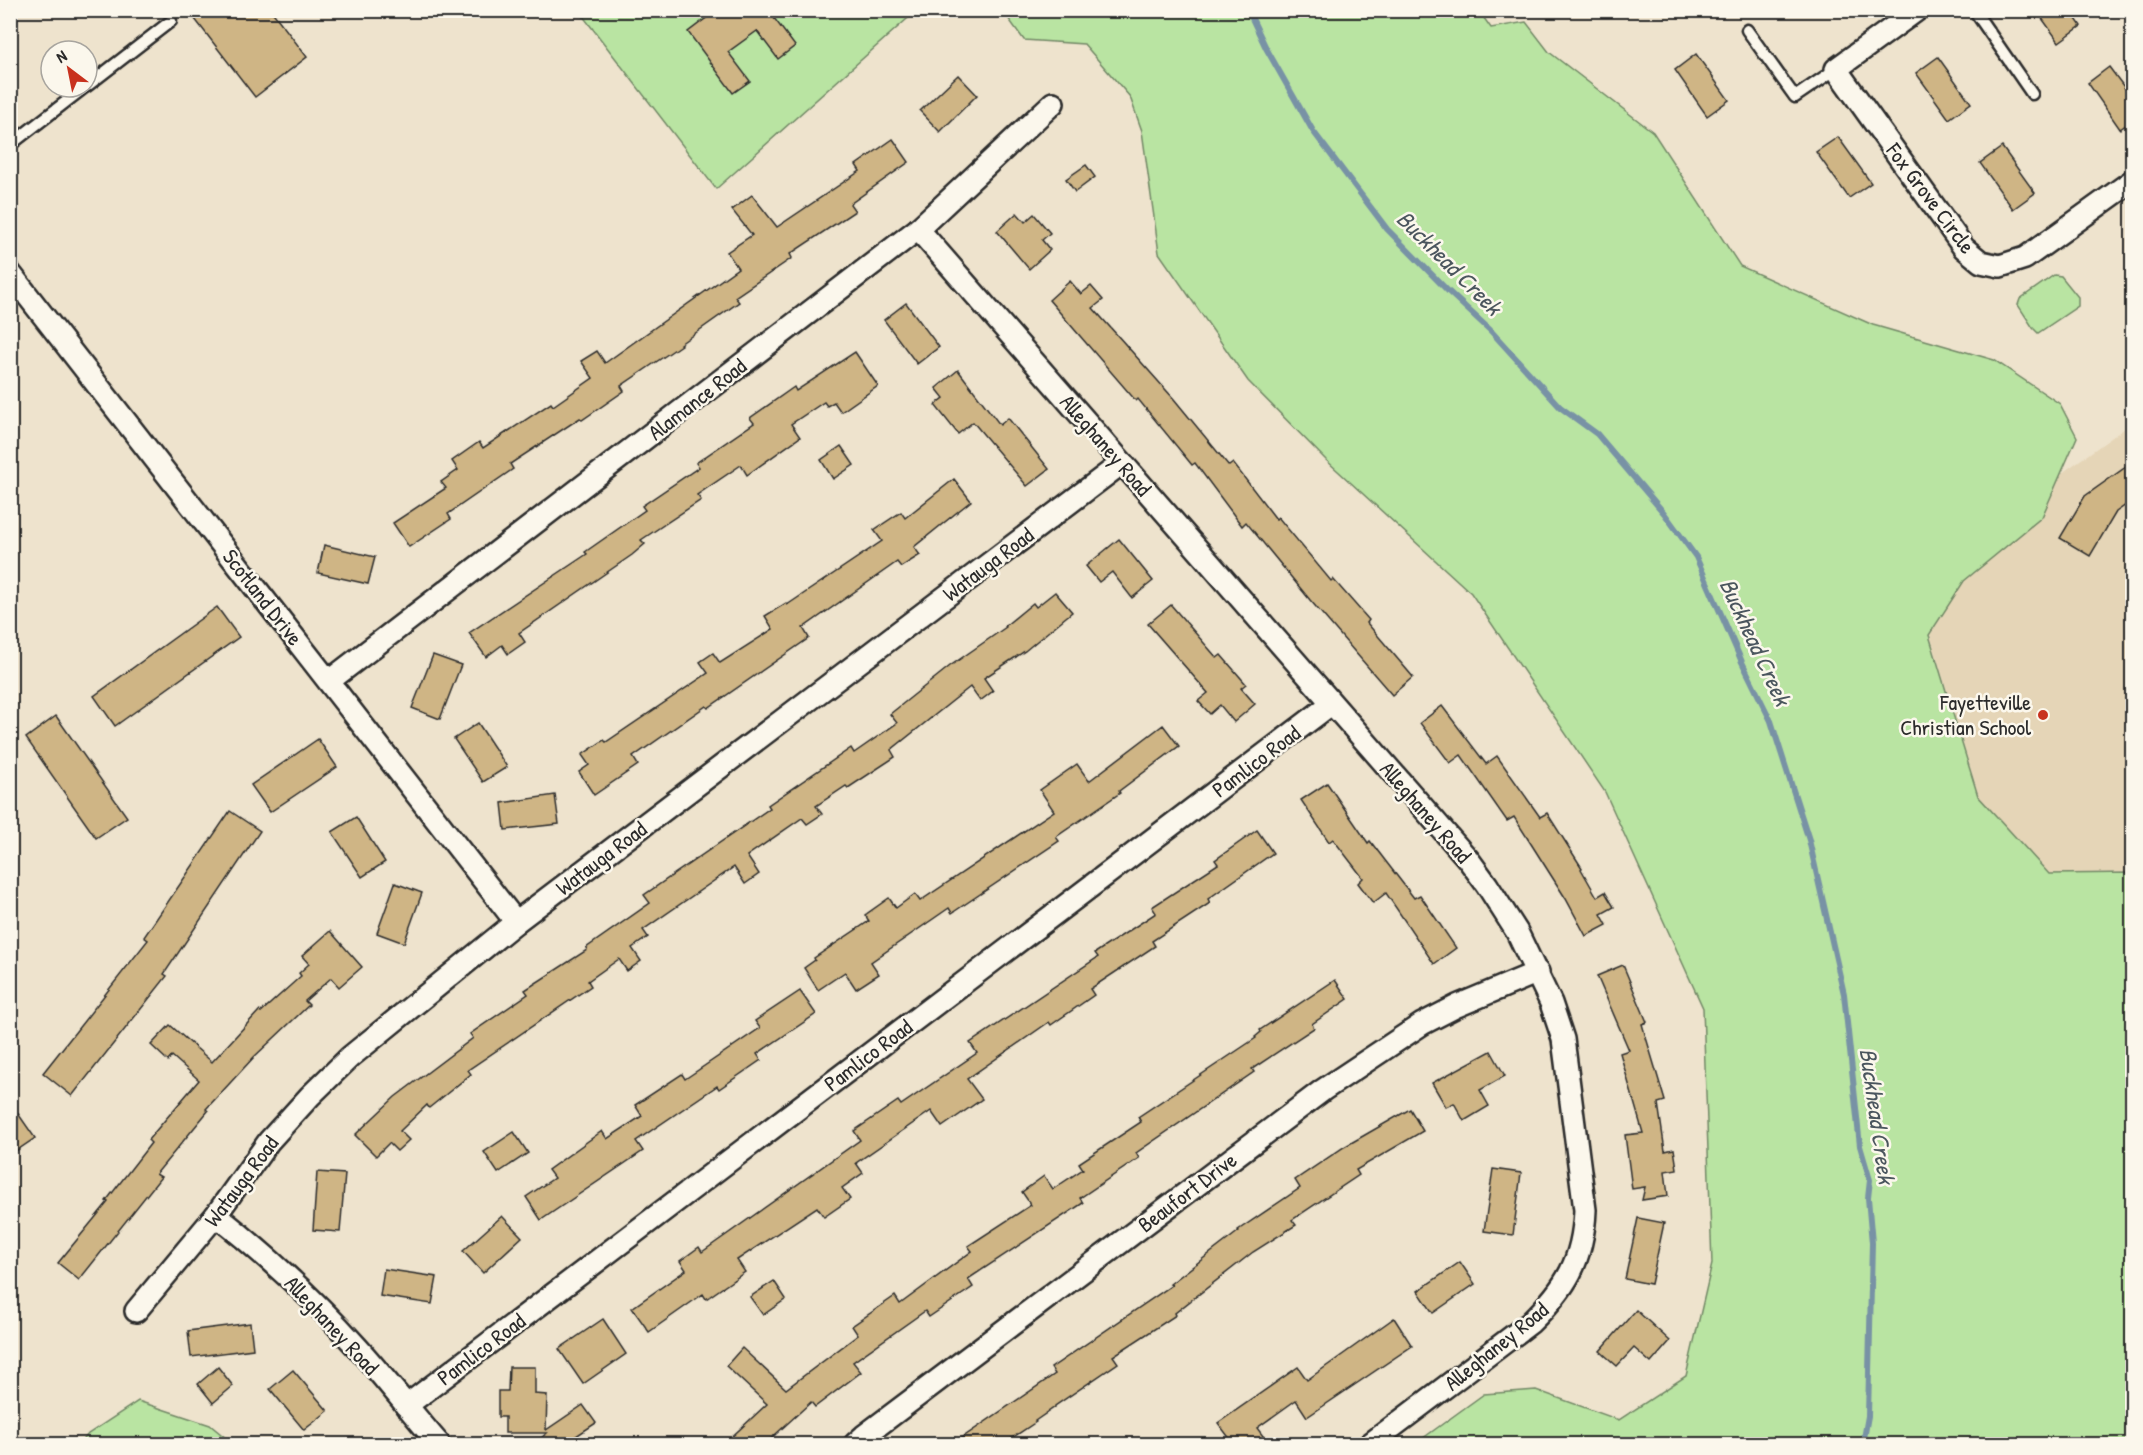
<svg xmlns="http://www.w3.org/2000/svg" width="2143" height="1455" font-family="'Patrick Hand',sans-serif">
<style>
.built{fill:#e5d5b7}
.green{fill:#b9e4a2;stroke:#728866;stroke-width:1.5}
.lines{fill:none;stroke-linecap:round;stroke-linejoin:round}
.stream{stroke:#7892a5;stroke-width:6}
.building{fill:#cfb585;stroke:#2b2b2b;stroke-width:1.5}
.lane-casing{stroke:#2b2b2b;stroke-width:15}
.street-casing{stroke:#2b2b2b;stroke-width:26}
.lane{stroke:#fbf7ec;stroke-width:10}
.street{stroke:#fbf7ec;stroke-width:21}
.poi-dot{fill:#c8321e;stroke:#fbf7ec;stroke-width:2}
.labels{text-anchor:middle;stroke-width:5;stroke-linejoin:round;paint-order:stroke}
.street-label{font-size:22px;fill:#2b2b2b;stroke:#fbf7ec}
.poi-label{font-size:22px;fill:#2b2b2b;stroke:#fbf7ec;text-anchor:end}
.water-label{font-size:24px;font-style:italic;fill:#4b565e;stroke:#fbf7ec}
</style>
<rect width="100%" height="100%" fill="#eee3cd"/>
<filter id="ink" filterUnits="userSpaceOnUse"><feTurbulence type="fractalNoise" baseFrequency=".0167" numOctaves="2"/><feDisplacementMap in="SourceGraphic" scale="12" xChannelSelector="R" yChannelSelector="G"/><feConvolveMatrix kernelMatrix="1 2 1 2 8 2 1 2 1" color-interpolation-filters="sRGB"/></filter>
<g filter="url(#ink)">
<path class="built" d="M2132,423V899L2012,905L1908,563L1921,574Z"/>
<g class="green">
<path d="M579,11H916L716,189Z"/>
<path d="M1479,11L1491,28L1526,22L1549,52L1653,132L1740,266L1873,325L1994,360L2060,404L2077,437L2042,517L1964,581L1929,635L1978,796L2049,874L2132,873V1444H1415L1484,1394L1536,1390L1619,1420L1686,1376L1712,1264L1703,1008L1605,792L1471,593L1326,460L1248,381L1159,253L1142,131L1130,97L1084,44L1024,40L1003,11Z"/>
<path d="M2054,275L2061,276L2078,297V306L2038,333L2033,328L2018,305L2020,299Z"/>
<path d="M138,1401L210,1425L233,1444H80L88,1434Z"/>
</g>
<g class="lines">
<path class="stream" d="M1248,10L1266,48L1313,131L1387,229L1449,292L1490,330L1560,407L1597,434L1664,513L1696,557L1742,662L1771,721L1809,840L1844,994L1860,1146L1870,1180L1868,1198L1872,1243L1868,1416L1863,1444"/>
</g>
<g class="building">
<path d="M188,10H271L307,57L255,97Z"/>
<path d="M717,10H768L795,46L778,59L757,31L728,52L750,81L733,93L688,32Z"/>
<path d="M2036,10H2070L2081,26L2059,42Z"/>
<path d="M1696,54L1729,100L1707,116L1675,70Z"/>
<path d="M1938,57L1971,103L1949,119L1916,73Z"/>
<path d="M2109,67L2133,99V120L2120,129L2088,83Z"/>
<path d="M958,75L977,95L940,132L920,111Z"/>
<path d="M1838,137L1871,183L1849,198L1816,152Z"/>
<path d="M893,139L909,162L850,204L855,211L790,254L792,258L735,297L739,302L680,344L681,345L621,386L624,391L582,420L580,418L510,464L513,469L448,514L451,519L409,547L393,523L446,488L441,482L458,470L452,461L479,442L483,448L551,403L553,406L593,378L581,361L597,351L605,363L738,268L727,252L752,235L732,210L752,195L777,227L860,171L856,165Z"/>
<path d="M2002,147L2035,193L2013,209L1980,163Z"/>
<path d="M1086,165L1095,177L1075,192L1066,179Z"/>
<path d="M1017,213L1025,222L1034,214L1050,233L1042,240L1050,250L1029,269L997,231Z"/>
<path d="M1070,281L1081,294L1091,286L1103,300L1093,308L1174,399L1229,466L1233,463L1276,519L1278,517L1331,581L1333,579L1369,620L1367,623L1413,677L1392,695L1310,600L1246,522L1242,526L1195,463L1192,465L1138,399L1136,401L1049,300Z"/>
<path d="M906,303L939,347L917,364L884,320Z"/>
<path d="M855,352L878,386L841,412L834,402L827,406L824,402L791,424L800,437L747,475L741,465L697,495L701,500L641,540L645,544L632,555L519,633L525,642L508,654L502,645L486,657L469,633L587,554L585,552L645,510L642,506L699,467L696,463L754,423L750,418L794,387L796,391Z"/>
<path d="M958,370L1000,425L1008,418L1049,469L1027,486L973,422L958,434L935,405L944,398L936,388Z"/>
<path d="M841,446L854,465L833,479L821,460Z"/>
<path d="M2133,462V500L2116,512L2090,556L2060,538L2085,496Z"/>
<path d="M954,479L971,501L914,547L920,555L901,567L897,562L803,628L809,638L708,708L706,706L633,757L638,765L594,795L579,772L589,765L582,755L604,740L606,742L708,673L700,662L713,653L720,663L773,629L765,616L786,603L787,605L882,541L874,530L901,512L905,518Z"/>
<path d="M1119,539L1153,581L1132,598L1112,572L1099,582L1086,566Z"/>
<path d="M324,545L375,557L368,584L318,573Z"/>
<path d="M1055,592L1072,612L1025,651L984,678L993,691L980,701L970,687L891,750L895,757L848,788L846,786L816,806L822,814L807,824L802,818L747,856L759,874L745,884L734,867L643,930L648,937L632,948L641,961L627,971L619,959L588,981L591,986L468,1070L471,1074L429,1108L427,1105L400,1131L409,1140L397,1151L389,1143L376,1156L355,1135L395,1097L473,1038L470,1034L528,994L525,990L587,950L586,948L650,903L644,895L770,808L768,805L851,748L854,753L897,723L890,714L950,666L1006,627L1005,626L1033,603L1036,607Z"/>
<path d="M1171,605L1217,658L1221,655L1246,684L1241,688L1255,704L1234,722L1220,705L1210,714L1198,701L1208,693L1148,624Z"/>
<path d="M217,607L239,637L115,726L94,696Z"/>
<path d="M433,655L461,665L440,719L412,708Z"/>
<path d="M1442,706L1486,764L1497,756L1540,817L1547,813L1582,868L1581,869L1597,897L1605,892L1614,907L1601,914L1607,925L1586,936L1566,899L1514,817L1507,821L1461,755L1450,763L1420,723Z"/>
<path d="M56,716L127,817L96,838L26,738Z"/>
<path d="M478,723L507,767L483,782L454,739Z"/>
<path d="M1163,725L1179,746L1119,791L1120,793L1056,837L1059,841L952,913L949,908L871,962L879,974L856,989L845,972L818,990L804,968L815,960L814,958L869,921L865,915L889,898L896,908L915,894L920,901L1054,811L1040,790L1077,764L1089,781Z"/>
<path d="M318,739L337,767L270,812L251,785Z"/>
<path d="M1327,783L1368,843L1370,841L1414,898L1420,895L1456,948L1434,964L1386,893L1373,903L1358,883L1363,878L1333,839L1329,842L1301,800Z"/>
<path d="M555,795L559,824L505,830L502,803Z"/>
<path d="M230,811L260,831L164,974L167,976L72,1096L43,1073L148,940L144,937Z"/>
<path d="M356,817L385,862L362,877L332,832Z"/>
<path d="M1257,830L1273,853L1208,899L1210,903L1152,941L1155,946L1090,989L1094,995L1051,1025L1049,1022L967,1079L982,1099L942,1127L931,1111L856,1163L863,1173L842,1188L850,1199L824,1217L817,1207L737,1260L745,1272L706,1299L703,1294L649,1332L632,1308L686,1270L680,1261L699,1247L702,1252L860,1140L854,1131L898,1101L901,1105L977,1053L970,1043L1098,957L1095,953L1156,913L1152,907L1218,864L1215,860Z"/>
<path d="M395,883L422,893L404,943L377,933Z"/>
<path d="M330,931L362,967L339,987L331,978L305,1001L309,1005L254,1057L206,1109L208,1111L156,1174L161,1177L79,1280L58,1263L108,1202L106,1201L151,1143L148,1140L199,1080L172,1056L168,1061L151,1045L170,1025L212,1062L259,1011L261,1012L301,976L299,973L309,964L302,956Z"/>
<path d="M1623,965L1647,1022L1642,1024L1665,1101L1658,1103L1665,1151L1674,1149L1677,1169L1665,1171L1668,1196L1642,1200L1645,1187L1632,1189L1625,1135L1643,1133L1620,1053L1629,1050L1597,976Z"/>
<path d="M1335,980L1348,999L1312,1024L1314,1028L1252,1069L1254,1072L1136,1153L1139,1158L1080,1198L1083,1203L968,1279L973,1287L929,1317L925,1311L853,1362L861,1372L815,1407L811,1402L765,1444H724L767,1404L726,1366L742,1348L786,1389L858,1335L852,1326L895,1296L900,1304L972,1251L968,1246L1031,1205L1022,1192L1044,1176L1053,1189L1083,1169L1079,1163L1141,1122L1138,1117L1256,1038L1255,1037L1261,1032L1260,1030Z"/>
<path d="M800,991L816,1014L757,1054L761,1060L719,1089L717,1086L636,1141L643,1151L541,1220L526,1197L554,1178L548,1170L602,1131L607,1139L642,1116L635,1105L682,1074L685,1079L760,1028L755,1021Z"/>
<path d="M1491,1051L1505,1076L1480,1090L1489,1106L1464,1121L1454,1103L1446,1107L1432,1083Z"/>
<path d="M10,1102L35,1138L10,1155Z"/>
<path d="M1410,1109L1423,1131L1356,1170L1359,1175L1292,1220L1296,1225L1253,1252L1175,1313L1176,1315L1113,1356L1118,1363L1055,1406V1407L1035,1421L1036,1422L1003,1444H953L1055,1374L1051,1368L1172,1285L1170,1284L1239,1231L1238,1230L1300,1188L1295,1180L1344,1147Z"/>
<path d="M514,1132L528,1153L498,1173L484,1152Z"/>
<path d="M1493,1169L1521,1173L1513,1235L1484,1231Z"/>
<path d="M317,1172L345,1174L340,1232L313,1230Z"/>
<path d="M502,1216L522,1237L483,1273L463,1251Z"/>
<path d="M1638,1218L1664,1223L1651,1284L1625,1279Z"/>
<path d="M1460,1262L1475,1284L1433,1313L1418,1291Z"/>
<path d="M384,1269L437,1277L432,1304L380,1296Z"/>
<path d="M774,1281L786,1299L763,1315L750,1297Z"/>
<path d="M1636,1310L1670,1341L1651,1363L1634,1348L1617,1366L1600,1351Z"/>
<path d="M1394,1318L1412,1346L1307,1417L1296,1400L1257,1428L1269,1444H1234L1218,1423L1298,1367L1307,1380Z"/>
<path d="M603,1319L626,1354L583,1384L559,1349Z"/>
<path d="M250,1323L253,1349L191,1357L188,1331Z"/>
<path d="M218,1367L233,1386L213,1403L198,1384Z"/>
<path d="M509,1367H535V1394L547,1395L546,1430L583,1405L596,1423L564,1444H534L547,1433H505V1417H498V1391H508Z"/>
<path d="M293,1370L328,1411L304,1430L270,1389Z"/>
</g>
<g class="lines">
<defs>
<g id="lane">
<path d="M1974,10L2032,94"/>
<path d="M1747,30L1795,97L1836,69"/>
<path d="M87,86L171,21"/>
<path d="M10,145L85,87"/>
</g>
<g id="street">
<path d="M1917,10L1836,69L1964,248L1981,262L2000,266L2025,258L2132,181"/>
<path d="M918,229L1468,859L1487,885L1517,932L1551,1003L1563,1039L1585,1210C1583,1261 1566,1288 1530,1323L1370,1444"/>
<path d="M10,273L516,922"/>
<path d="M329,681L918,229L1053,103"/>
<path d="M216,1215C266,1255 313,1298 356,1346C385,1378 411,1412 439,1444"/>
<path d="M136,1311L216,1215L269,1141L310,1096L350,1057L516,922L1122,463"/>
<path d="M406,1406L1331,704"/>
<path d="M855,1444L864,1436L1323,1090L1422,1024L1457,1006L1538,972"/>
</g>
</defs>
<use href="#lane" class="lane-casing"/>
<use href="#street" class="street-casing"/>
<use href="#lane" class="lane"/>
<use href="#street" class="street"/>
</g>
</g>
<circle class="poi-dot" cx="2043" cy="715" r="6"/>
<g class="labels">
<g class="street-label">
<text transform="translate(1931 198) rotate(53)" y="8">Fox Grove Circle</text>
<text transform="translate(697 399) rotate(-38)" y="8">Alamance Road</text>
<text transform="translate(1106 445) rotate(49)" y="8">Alleghaney Road</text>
<text transform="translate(988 564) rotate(-37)" y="8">Watauga Road</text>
<text transform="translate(263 597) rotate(52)" y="8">Scotland Drive</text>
<text transform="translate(1256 761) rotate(-37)" y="8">Pamlico Road</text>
<text transform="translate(1426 812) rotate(49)" y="8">Alleghaney Road</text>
<text transform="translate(601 858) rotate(-37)" y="8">Watauga Road</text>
<text transform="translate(868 1055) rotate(-37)" y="8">Pamlico Road</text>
<text transform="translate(241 1181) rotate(-53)" y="8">Watauga Road</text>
<text transform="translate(1187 1192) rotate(-37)" y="8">Beaufort Drive</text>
<text transform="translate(332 1325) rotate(47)" y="8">Alleghaney Road</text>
<text transform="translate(1496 1346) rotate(-39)" y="8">Alleghaney Road</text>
<text transform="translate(481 1349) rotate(-37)" y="8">Pamlico Road</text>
</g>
<g class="poi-label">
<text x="2031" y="710">Fayetteville<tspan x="2031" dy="25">Christian School</tspan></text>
</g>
<g class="water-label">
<text transform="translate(1449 263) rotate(45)" y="8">Buckhead Creek</text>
<text transform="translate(1755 642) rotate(65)" y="8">Buckhead Creek</text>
<text transform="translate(1877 1116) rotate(82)" y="8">Buckhead Creek</text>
</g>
</g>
<rect width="2143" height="1455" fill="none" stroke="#fbf7ec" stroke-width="36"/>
<rect x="18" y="18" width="2107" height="1419" fill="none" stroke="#2b2b2b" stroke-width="2" filter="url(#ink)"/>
<g transform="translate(69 69) rotate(328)"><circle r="28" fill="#fbf7ec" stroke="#a8a59f" stroke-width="1.5"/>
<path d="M0-4.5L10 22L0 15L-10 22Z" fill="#c8321e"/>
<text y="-9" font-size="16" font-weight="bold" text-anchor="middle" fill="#2b2b2b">N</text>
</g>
</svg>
